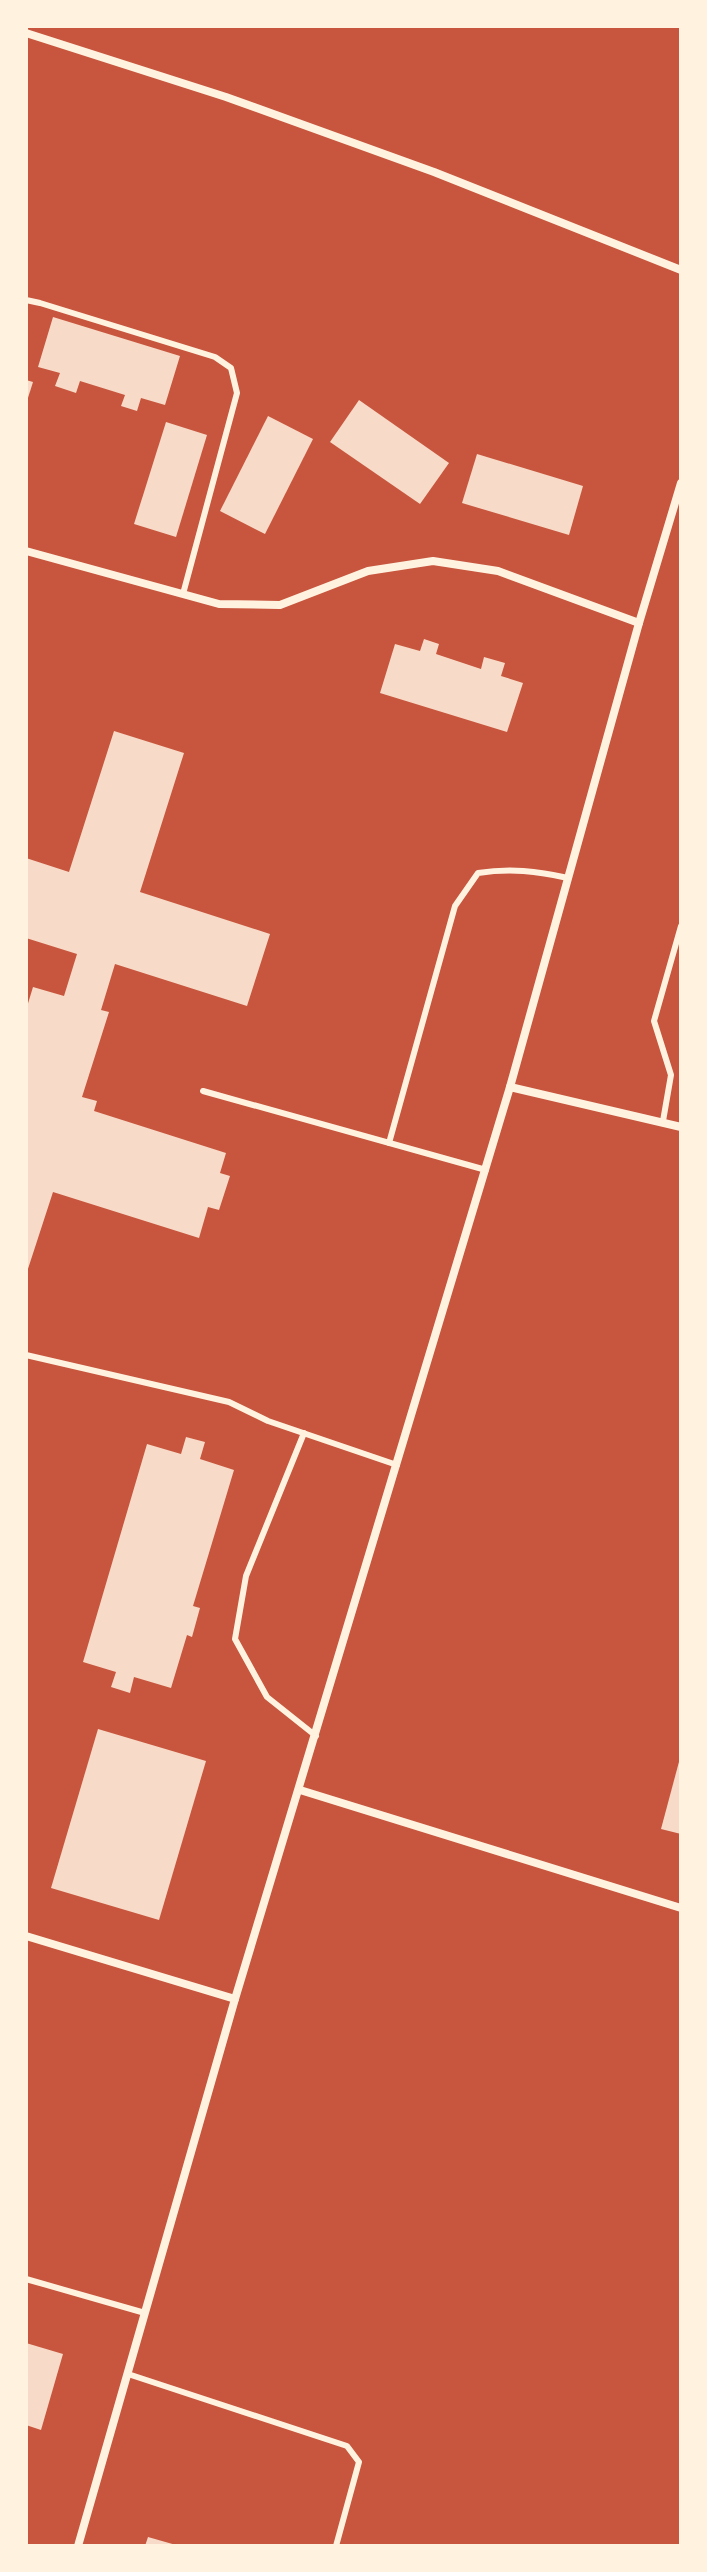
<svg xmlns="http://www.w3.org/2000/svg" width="707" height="2572" font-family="'Open Sans',sans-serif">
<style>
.building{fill:#f7dbc8}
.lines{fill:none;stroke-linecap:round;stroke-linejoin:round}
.service{stroke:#fff3e0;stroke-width:6}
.minor{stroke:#fff3e0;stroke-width:8}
</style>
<rect width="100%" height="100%" fill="#c8553d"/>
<g class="building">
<path d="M53,317L180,356L165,405L141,398L137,411L121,406L125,395L80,381L76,393L55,386L60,373L38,367Z"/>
<path d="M26,380L33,382L27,401H26Z"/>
<path d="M359,400L449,463L420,504L330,442Z"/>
<path d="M268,416L313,439L265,534L220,511Z"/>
<path d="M166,422L207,435L176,537L134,524Z"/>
<path d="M477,454L583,486L569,535L462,503Z"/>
<path d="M424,639L439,644L436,654L481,669L484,657L505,663L501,676L523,683L507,732L380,693L395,644L420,651Z"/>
<path d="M114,731L184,753L140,892L270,934L247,1006L115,964L101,1010L109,1012L82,1097L97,1101L94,1111L226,1153L220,1173L230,1176L219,1210L208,1207L199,1238L53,1192L26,1275V1010L33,987L64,996L77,954L26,938V858L69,872Z"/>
<path d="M186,1437L205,1442L200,1459L234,1470L193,1606L200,1608L192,1637L187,1635L171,1688L134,1677L130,1693L111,1687L116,1672L83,1662L147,1444L181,1454Z"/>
<path d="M98,1729L206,1761L159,1920L51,1888Z"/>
<path d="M680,1758H681V1834L661,1829Z"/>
<path d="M26,2343L63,2354L41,2430L26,2425Z"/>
<path d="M148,2537L176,2545V2546H145Z"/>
</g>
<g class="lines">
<g class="service">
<path d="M26,300L40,303L215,357L231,368L237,393L183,594"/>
<path d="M203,1091L486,1170"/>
<path d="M663,1121L671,1075L654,1021L681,926"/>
<path d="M389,1143L455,906L478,873C510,868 537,871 568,878"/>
<path d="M26,1355L229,1402L268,1421L397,1465"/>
<path d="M304,1433L246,1576L235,1639L267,1697L316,1736"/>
<path d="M26,2279L145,2313"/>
<path d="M128,2374L347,2446L359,2462L336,2546"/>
</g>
<g class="minor">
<path d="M26,33L226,97L434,172L681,270"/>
<path d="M26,551L219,604L280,605L368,571L433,561L498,571L639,623"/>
<path d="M510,1087L681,1127"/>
<path d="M300,1790L681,1908"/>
<path d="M26,1936L235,1999"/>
<path d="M78,2546L235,1999L510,1087L639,623L681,483"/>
</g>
</g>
<rect width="707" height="2572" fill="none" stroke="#fff3e0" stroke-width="56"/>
</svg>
